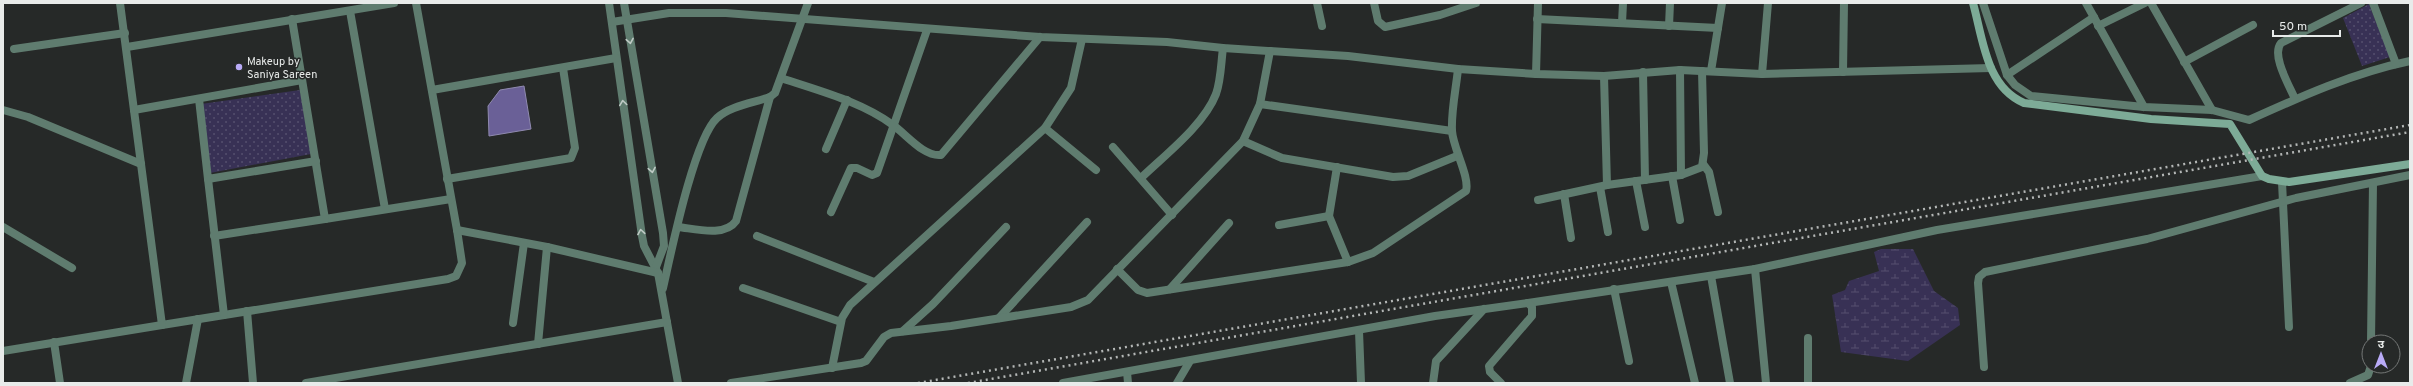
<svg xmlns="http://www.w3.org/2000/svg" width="2413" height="386" font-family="Overpass,'Noto Sans Devanagari',sans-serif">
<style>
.grass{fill:url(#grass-dots)}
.wetland{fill:url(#wetland-marsh)}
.water{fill:#6a6097;stroke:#908ab0}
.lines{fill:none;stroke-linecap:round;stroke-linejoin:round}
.street{stroke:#5f7c6f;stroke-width:8}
.secondary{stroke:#7dab97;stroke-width:8}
.rail{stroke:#b4b7b6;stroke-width:2.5;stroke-dasharray:2 4;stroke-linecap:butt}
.oneway{stroke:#bfcac5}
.poi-dot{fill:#b9abf7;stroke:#262928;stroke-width:1.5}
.labels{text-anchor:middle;stroke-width:3;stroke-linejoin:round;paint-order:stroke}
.poi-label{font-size:11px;fill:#e8ebea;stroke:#262928;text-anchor:start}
</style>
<defs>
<pattern id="grass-dots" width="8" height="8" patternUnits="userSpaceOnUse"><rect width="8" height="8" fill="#383155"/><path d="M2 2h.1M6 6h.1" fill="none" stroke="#554f6e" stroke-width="1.8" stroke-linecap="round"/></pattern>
<pattern id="wetland-marsh" width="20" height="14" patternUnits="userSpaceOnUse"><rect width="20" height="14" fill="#383155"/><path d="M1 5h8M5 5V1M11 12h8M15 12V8" fill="none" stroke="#554f6e"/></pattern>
</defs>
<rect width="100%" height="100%" fill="#262928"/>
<g class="grass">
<path d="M2369,4L2390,57L2362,66L2343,18Z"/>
<path d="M300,90L311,154L210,173L201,104Z"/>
</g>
<path class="wetland" d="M1881,249H1913L1934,291L1958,308L1960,325L1908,361L1841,352L1832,295L1845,290L1849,281L1879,271L1874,252Z"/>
<path class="water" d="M524,86L531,129L489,136L488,106L500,90Z"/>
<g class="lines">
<g class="street">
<path d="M120,3L162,325L448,279L456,276L462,263L457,230L416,3"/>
<path d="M609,3L642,236L644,246L658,273L678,383"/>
<path d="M624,3L663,233L664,246L656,267"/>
<path d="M1317,3L1322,26"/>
<path d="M1374,3L1378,21L1385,27L1440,15L1476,3"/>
<path d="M1983,3L2007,75L2015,85L2031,96L2144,107L2212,110L2249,120C2302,96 2353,73 2410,61"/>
<path d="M2086,3L2144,107"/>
<path d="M2151,3L2212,110"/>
<path d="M2373,3L2396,64"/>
<path d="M350,11L385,209"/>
<path d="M292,19L325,219L451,199"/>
<path d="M1537,19L1718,28"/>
<path d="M612,22L669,13H726L1040,37L1167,42L1223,48L1348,56L1458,69L1536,74L1604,76L1680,70L1762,74L1991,68"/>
<path d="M1622,23L1623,3"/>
<path d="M1669,26L1670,3"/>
<path d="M2098,26L2145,3"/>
<path d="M127,47L394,3"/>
<path d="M14,49L125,33"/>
<path d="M2184,62L2253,25"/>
<path d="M1680,70L1681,175"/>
<path d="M1711,71L1722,3"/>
<path d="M1643,72L1645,180"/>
<path d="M1843,72L1844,3"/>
<path d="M1536,74L1538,3"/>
<path d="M1762,74L1768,3"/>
<path d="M2007,75L2094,17"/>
<path d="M1604,76L1607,185"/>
<path d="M781,78C819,91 860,101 893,125C907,135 924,157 941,155L1040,37"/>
<path d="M432,90L616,58"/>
<path d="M199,99L208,179L316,161"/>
<path d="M2295,99C2289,85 2271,55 2281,43L2361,3"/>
<path d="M1260,104L1452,131"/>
<path d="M3,110L28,117L141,164"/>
<path d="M134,110L302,80"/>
<path d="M1045,128L1096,170"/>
<path d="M1243,141L1282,158L1393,177L1408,176L1457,156"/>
<path d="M1113,147L1172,215"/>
<path d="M826,149L847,100"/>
<path d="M1703,164L1709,172L1718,212"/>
<path d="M1337,167L1329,216L1348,262"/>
<path d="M1672,176L1680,220"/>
<path d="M1141,178C1165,155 1204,125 1216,94C1221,80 1221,63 1223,48"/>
<path d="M208,179L224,315"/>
<path d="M447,179L571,158L575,148L563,68"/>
<path d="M1636,181L1645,227"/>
<path d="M2282,182L2289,327"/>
<path d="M1600,187L1608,232"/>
<path d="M1564,194L1571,238"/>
<path d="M1538,200L1607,185L1681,175L1702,167L1704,153L1702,71"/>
<path d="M831,212L851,168H857L872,175L877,173L927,30"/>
<path d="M1279,225L1329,216"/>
<path d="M3,227L72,268"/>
<path d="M678,227C696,229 725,237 736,221L770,97"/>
<path d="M457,230L547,247L658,273"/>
<path d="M214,236L325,219"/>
<path d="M757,236L874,282"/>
<path d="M1117,269L1138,290L1147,293L1348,262L1373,253L1466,191C1470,177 1453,148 1452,131C1451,111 1456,89 1458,69"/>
<path d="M1755,269L1766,383"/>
<path d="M1711,276L1730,383"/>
<path d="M1671,282L1695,383"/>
<path d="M663,288C671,253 694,139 717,118C730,106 753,103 770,97L775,93L808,3"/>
<path d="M743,288L841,322"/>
<path d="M1170,289L1229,223"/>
<path d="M1614,289L1629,361"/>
<path d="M1528,303L1755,269L1937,230L2262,176"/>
<path d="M247,311L253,383"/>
<path d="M999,318L1087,222"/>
<path d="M513,323L524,243"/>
<path d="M903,331L933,304L1006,227"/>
<path d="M1359,331L1361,383"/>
<path d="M54,342L60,383"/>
<path d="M2371,342L2373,183"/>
<path d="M538,344L547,247"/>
<path d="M3,351L162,325"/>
<path d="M1984,367L1978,283L1979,277L1985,272L2147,239L2296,198L2410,175"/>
<path d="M832,368L842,318L850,305L1045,128L1071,88L1082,39"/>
<path d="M1127,372L1128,383"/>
<path d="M186,383L198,319"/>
<path d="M306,383L667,322"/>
<path d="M731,383L861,363L866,361L884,337L891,333L951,326L1071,307L1088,300L1243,141L1260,104L1270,51"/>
<path d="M1063,383L1435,316L1528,303L1532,307V316L1489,366L1490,372L1501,383"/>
<path d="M1177,383L1190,361"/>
<path d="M1433,383L1436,361L1484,309"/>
<path d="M1808,383V338"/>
<path d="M2350,383L2368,375L2371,366"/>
</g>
<path class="secondary" d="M1973,3C1983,39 1986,87 2024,103L2151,119L2230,124L2262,176L2269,179L2289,182L2410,164"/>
<g class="rail">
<path d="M918,383L2410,125"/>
<path d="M968,383L2410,132"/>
</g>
</g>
<defs><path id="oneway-chevron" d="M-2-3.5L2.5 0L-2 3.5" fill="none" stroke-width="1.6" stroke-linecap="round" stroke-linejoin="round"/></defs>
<g class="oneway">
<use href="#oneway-chevron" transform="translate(630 41) rotate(80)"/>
<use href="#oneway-chevron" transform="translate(623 103) rotate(-98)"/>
<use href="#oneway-chevron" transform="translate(652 170) rotate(80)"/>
<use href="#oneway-chevron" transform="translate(641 232) rotate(-99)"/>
</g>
<circle class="poi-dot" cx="239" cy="67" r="4"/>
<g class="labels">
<g class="poi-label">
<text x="247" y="65">Makeup by<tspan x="247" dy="13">Saniya Sareen</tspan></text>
</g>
</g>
<rect width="2413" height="386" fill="none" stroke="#e8ebea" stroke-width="8"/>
<g transform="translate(2381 354)"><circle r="19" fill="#262928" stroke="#747776"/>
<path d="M0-3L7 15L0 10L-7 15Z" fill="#b9abf7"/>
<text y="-6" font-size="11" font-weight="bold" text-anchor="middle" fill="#e8ebea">उ</text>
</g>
<path d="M2273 30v6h67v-6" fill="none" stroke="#e8ebea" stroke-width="2"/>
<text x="2279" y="30" font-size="12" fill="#e8ebea" stroke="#262928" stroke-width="3" paint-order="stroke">50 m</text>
</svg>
